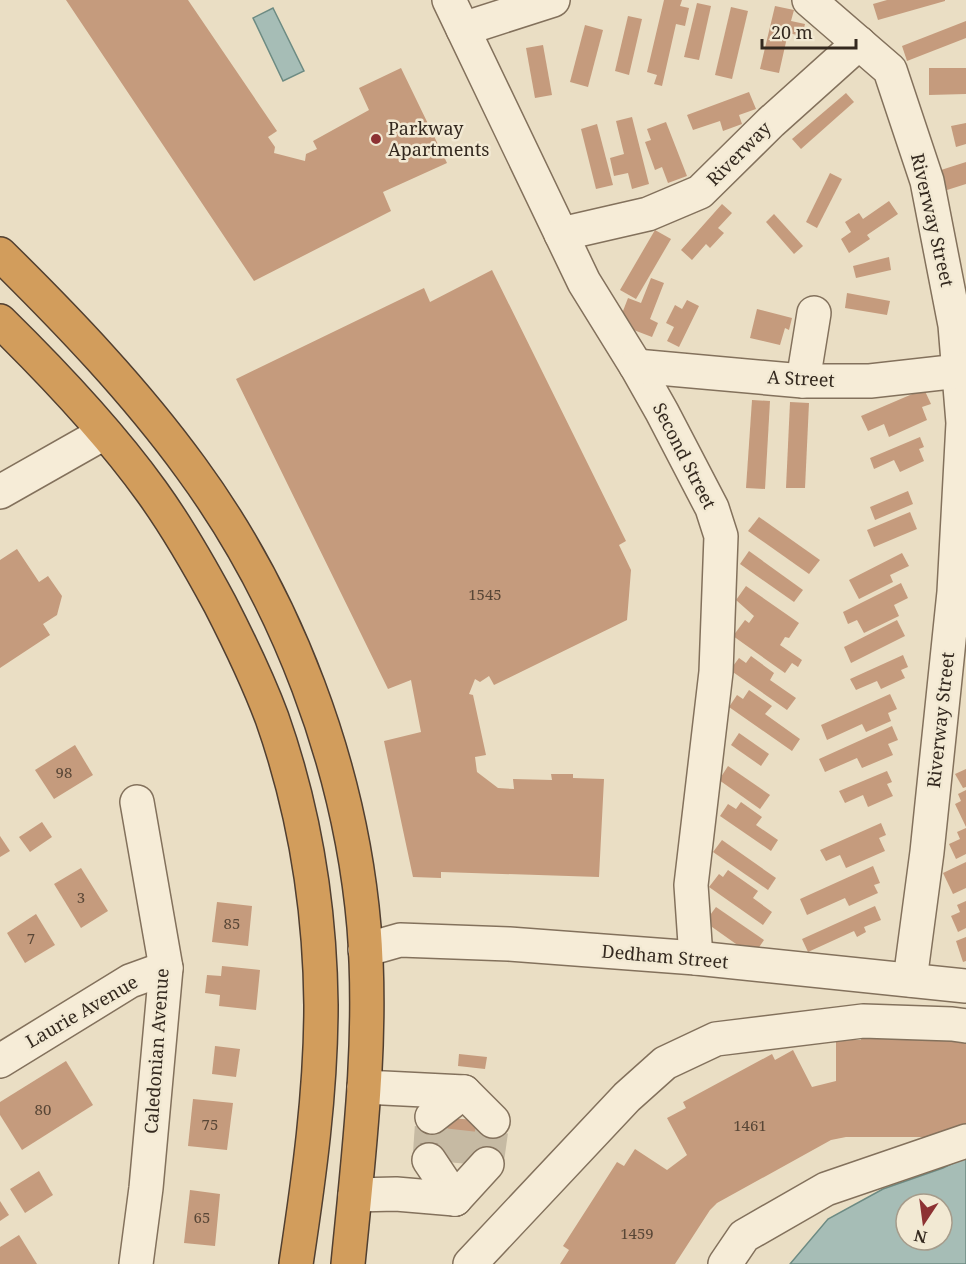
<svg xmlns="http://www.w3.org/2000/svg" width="966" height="1264" font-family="'Noto Serif',serif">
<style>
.water{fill:#a6bdb6;stroke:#6d8b83;stroke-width:1.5;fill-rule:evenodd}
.building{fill:#c59b7d}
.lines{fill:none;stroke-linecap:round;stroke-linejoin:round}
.minor-tunnel{stroke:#c6baa3;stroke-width:33;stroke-dasharray:33 16;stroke-linecap:butt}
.minor-casing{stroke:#83715c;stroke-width:36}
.highway-casing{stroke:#513f30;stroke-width:36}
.minor{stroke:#f6ecd7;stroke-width:33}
.highway{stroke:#d29d5c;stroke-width:33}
.poi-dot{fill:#8d3233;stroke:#f2e9d3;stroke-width:2}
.labels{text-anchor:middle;stroke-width:5;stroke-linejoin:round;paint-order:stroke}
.number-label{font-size:15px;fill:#584636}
.poi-label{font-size:18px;fill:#34291f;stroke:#f2e9d3;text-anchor:start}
.street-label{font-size:18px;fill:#34291f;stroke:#f2e9d3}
</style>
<rect width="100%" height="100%" fill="#eadec4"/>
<g class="water">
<path d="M273,8L304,71L283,81L253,18Z"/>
<path d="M966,1157V1264H790L828,1219L883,1189L943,1168ZM906,1204H942V1240H906Z"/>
</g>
<g class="building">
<path d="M66,0H188L277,131L268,137L275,147L274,153L305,161L306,154L317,149L313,141L369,110L359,88L401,68L447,163L383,192L391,211L254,281Z"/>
<path d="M664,0H682L680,6L689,8L685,26L676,24L662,86L654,84L657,75L647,72Z"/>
<path d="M887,0H945V1L878,20L873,4Z"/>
<path d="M697,3L711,6L699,60L684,57Z"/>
<path d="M775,6L794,10L791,21L805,24L802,36L788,33L779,73L760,69Z"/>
<path d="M731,7L748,11L732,79L715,75Z"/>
<path d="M628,16L642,19L629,75L615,71Z"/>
<path d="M966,21V38L907,61L902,46Z"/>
<path d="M585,25L603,30L588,87L570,82Z"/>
<path d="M543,45L552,95L535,98L526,48Z"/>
<path d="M929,68H966V94L929,95Z"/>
<path d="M749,92L756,109L739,115L742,124L723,131L720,121L693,130L687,115Z"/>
<path d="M846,93L854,102L801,149L792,139Z"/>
<path d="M632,117L649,184L632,189L628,173L614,176L610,158L624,154L616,121Z"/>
<path d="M666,122L687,176L668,183L662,167L655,170L645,142L651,140L647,129Z"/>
<path d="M966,123V144L956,147L951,126Z"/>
<path d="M597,124L613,185L596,189L581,129Z"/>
<path d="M966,162V184L947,190L941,170Z"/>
<path d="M830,173L842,179L817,228L806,222Z"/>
<path d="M889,201L898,214L867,235L870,239L849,253L841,239L851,232L845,222L859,213L863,219Z"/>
<path d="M722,204L732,213L718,228L724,233L710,248L706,244L692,260L681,250Z"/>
<path d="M774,214L803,246L794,254L766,222Z"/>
<path d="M655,230L671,239L636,299L620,290Z"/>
<path d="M889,257L891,270L856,278L853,266Z"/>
<path d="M492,270L626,541L619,545L631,570L627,620L494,685L489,676L480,682L475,679L469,694L473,695L486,755L475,757L477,772L498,788L514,789L513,779L552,780L551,774H573V778L604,779L599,877L441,872V878L413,877L384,741L421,732L411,680L388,689L236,379L424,288L430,302Z"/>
<path d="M651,278L664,283L650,319L658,323L652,337L618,324L628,298L641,303Z"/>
<path d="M847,293L890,301L887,315L845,308Z"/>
<path d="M687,300L699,306L679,347L667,341L674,327L666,323L675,305L682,309Z"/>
<path d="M757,309L792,318L789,330L785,328L780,345L750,338Z"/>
<path d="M924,389L931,404L922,407L927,420L889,437L884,424L868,431L861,416Z"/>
<path d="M752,400L770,401L765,489L746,488Z"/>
<path d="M790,402L809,403L805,488H786Z"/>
<path d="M920,437L924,447L919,449L924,461L900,472L894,460L874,469L870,458Z"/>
<path d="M908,491L913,504L875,520L870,507Z"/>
<path d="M910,512L917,529L874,547L867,530Z"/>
<path d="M759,517L820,560L809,574L748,531Z"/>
<path d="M17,549L39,582L48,576L62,596L57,615L43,624L50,635L0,668V560Z"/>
<path d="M749,551L803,590L794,602L740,564Z"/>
<path d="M902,553L909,566L890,575L893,582L859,599L849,580Z"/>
<path d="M901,583L908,598L894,605L899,616L864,633L857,620L848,624L843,612Z"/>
<path d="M746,586L799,623L789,638L785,637L780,645L802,660L798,667L792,663L785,673L733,636L745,620L749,623L754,616L736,600Z"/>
<path d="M897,620L905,636L851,663L844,647Z"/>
<path d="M903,655L908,667L901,670L905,678L881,689L877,681L856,690L850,679Z"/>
<path d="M751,656L774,673L770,680L796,698L787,710L730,670L739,658L746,663Z"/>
<path d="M749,690L772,706L765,714L800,739L792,751L729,707L737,695L743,699Z"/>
<path d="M890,694L897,709L888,713L891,721L866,732L862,724L827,740L821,725Z"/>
<path d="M892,726L898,740L888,744L893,755L862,768L857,758L825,772L819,759Z"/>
<path d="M739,733L769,754L761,766L731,745Z"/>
<path d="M75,745L93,775L54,799L35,770Z"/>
<path d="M728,766L770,795L760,809L719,780Z"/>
<path d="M966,769V787L963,788L955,774Z"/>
<path d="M887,771L892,782L887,784L893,796L868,807L863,795L845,803L839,791Z"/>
<path d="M966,790V827L955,804L961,801L958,794Z"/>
<path d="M741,802L762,817L756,825L778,840L771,851L720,816L728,804L736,809Z"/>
<path d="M42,822L52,837L30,852L19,837Z"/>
<path d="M881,823L886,835L879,838L885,851L846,868L840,855L826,861L820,850Z"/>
<path d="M966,828V854L956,859L949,844L960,839L957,832Z"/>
<path d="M0,836L10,851L0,857Z"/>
<path d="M722,840L776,878L768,890L713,852Z"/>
<path d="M966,862V888L953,894L943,873Z"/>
<path d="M873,866L880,883L874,885L878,893L849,906L845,898L807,915L800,899Z"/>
<path d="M81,868L108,911L81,928L54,884Z"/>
<path d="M728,870L758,891L753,898L772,912L763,925L709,887L719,874L723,877Z"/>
<path d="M966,901V928L958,932L951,916L960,912L957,905Z"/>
<path d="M217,902L252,906L248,946L212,942Z"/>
<path d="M875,906L881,920L864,927L866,932L857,937L854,931L808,952L802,939Z"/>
<path d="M716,907L764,940L753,956L705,922Z"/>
<path d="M36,914L55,945L25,963L7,933Z"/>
<path d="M966,937V961L963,962L956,941Z"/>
<path d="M222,966L260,970L256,1010L219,1006L220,995L205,993L207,975L221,976Z"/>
<path d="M861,1033L966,1039V1130L954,1137H846L831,1140L717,1203L710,1210L675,1264H560L569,1250L563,1246L617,1162L624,1166L635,1149L667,1170L687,1155L667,1118L686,1108L683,1102L772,1054L775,1060L793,1050L812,1087L836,1081V1040H861Z"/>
<path d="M215,1046L240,1049L236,1077L212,1074Z"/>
<path d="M459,1054L487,1057L485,1069L458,1066Z"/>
<path d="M66,1061L93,1105L22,1150L0,1115V1102Z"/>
<path d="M193,1099L233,1103L227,1150L188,1146Z"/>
<path d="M422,1116L503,1122L499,1166L418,1159Z"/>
<path d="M39,1171L53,1195L25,1213L10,1189Z"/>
<path d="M190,1190L220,1194L215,1246L184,1243Z"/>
<path d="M0,1201L9,1215L0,1221Z"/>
<path d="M19,1235L37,1264H0V1247Z"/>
</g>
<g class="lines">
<g class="minor-tunnel">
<path d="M429,1160L432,1117"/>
<path d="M458,1163L463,1119"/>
<path d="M487,1164L493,1121"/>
</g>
<defs>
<g id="minor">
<path d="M449,0L584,282L636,366L662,412L712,508L721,536L716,672L691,885L696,958"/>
<path d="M809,0L890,70L927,181L955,325L963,423L954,592L927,852L910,980"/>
<path d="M463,29L553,0"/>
<path d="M561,234L648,214L700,192L771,122L859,43"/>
<path d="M636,366L803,381H870L959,371L966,369"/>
<path d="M803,381L814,313"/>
<path d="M0,492L104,433"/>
<path d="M365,950L400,940L509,944L696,958L966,986"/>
<path d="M0,1061L130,981L166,968"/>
<path d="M364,1087L464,1092L493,1121"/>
<path d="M432,1117L464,1092"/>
<path d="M429,1160L455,1199"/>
<path d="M355,1195L396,1194L455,1199"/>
<path d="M455,1199L487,1164"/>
<path d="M136,1264L146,1188L166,968L137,802"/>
<path d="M470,1264L627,1097L665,1063L716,1039L863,1021L952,1024L966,1026"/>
<path d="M725,1264L744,1236L826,1189L966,1141"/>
</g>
<g id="highway">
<path d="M0,254C68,321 135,391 191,468C287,599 350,765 364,927C373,1039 359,1152 348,1264"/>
<path d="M0,321C53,373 109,432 152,492C178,528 199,565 220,604C239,641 257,678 272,718C304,809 320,908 321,1005C321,1092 309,1178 296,1264"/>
</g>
</defs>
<use href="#minor" class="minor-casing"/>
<use href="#highway" class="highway-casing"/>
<use href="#minor" class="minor"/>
<use href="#highway" class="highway"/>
</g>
<circle class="poi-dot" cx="376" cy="139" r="6"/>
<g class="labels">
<g class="number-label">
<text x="485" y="600">1545</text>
<text x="64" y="778">98</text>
<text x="81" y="903">3</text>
<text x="232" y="929">85</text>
<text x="31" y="944">7</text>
<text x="43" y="1115">80</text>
<text x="210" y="1130">75</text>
<text x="750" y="1131">1461</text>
<text x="202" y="1223">65</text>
<text x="637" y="1239">1459</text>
</g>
<g class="poi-label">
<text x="388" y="135">Parkway<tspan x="388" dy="21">Apartments</tspan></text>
</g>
<g class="street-label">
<text transform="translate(739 154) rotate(-45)" y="6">Riverway</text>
<text transform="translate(932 220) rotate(77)" y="6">Riverway Street</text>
<text transform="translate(801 379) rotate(3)" y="6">A Street</text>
<text transform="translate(684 456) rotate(63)" y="6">Second Street</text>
<text transform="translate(941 720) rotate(-84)" y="6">Riverway Street</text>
<text transform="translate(665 957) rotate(5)" y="6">Dedham Street</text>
<text transform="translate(82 1012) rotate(-30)" y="6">Laurie Avenue</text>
<text transform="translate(157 1051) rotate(-86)" y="6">Caledonian Avenue</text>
</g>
</g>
<g transform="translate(924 1222) rotate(193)"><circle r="28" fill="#f2e9d3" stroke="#a69c8b" stroke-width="1.5"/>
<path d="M0-4.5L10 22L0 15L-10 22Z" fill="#8d3233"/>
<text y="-9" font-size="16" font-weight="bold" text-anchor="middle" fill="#34291f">N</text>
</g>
<path d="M762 39v9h94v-9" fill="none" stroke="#34291f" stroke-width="3"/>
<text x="771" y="39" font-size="18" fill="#34291f" stroke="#f2e9d3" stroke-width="4.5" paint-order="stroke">20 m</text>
</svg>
